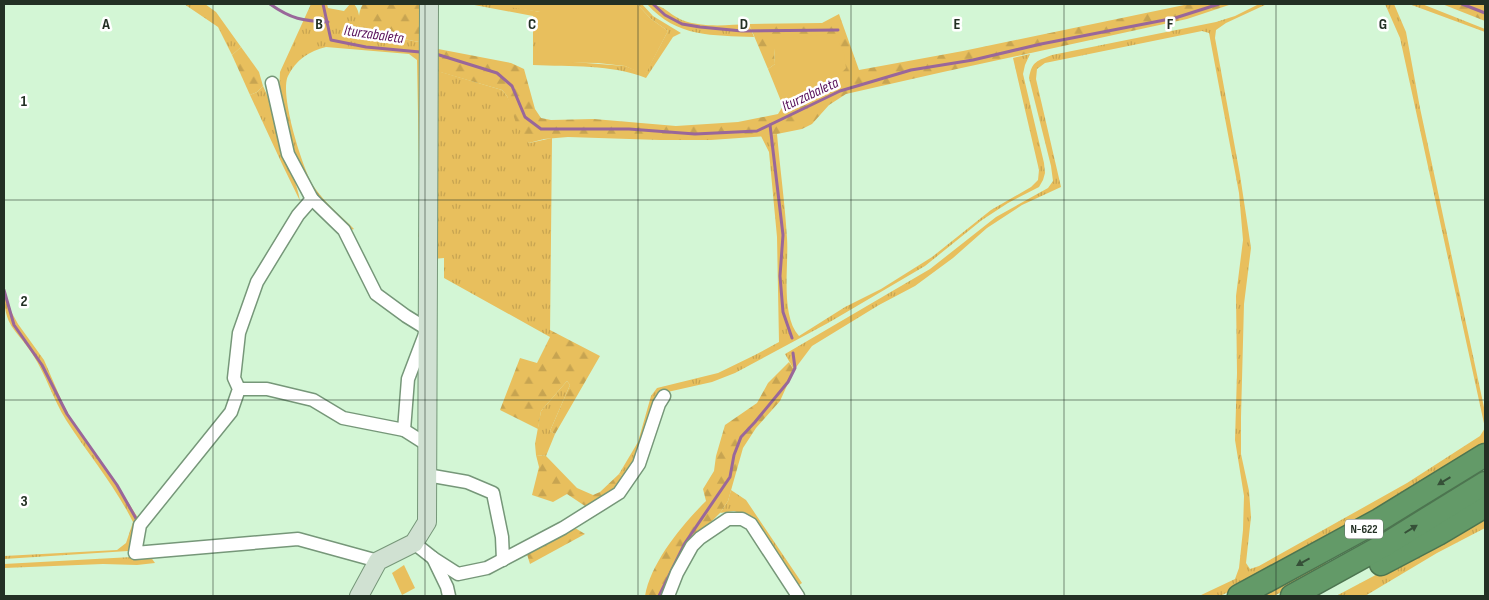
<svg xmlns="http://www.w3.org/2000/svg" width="1489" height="600" font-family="'Sofia Sans Condensed',sans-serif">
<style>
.grass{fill:url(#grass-tufts)}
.forest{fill:url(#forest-firs)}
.garden{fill:#e8bf5d}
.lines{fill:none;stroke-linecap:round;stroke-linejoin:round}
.stream{stroke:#99679a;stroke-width:3}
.street-casing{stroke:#769779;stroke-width:15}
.secondary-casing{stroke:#769779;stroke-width:20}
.highway-casing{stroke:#4d7550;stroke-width:25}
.street{stroke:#fff;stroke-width:12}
.secondary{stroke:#d0e1d2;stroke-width:18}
.highway{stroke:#639a68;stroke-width:22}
.oneway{fill:#365038}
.grid{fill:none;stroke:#233024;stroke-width:1;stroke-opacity:0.55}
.labels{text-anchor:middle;stroke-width:5;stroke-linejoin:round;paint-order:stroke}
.shield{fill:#fff;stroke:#656e66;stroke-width:1}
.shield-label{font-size:12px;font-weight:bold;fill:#233024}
.water-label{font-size:15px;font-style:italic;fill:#560e58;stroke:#fff}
.grid-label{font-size:16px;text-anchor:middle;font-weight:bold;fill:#233024;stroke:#fff;stroke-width:5;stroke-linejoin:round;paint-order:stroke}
</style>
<defs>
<pattern id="grass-tufts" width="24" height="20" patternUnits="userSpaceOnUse" patternTransform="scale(1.25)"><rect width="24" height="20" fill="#e8bf5d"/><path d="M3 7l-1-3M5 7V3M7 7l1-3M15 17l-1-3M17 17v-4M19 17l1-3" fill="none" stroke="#c7a451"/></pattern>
<pattern id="forest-firs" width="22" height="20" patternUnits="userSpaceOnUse" patternTransform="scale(1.25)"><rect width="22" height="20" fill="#e8bf5d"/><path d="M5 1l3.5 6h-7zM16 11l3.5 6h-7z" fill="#c7a451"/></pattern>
</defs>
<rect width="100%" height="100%" fill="#d3f6d5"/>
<g class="grass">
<path d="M184,4H205L216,12L241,47L232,55L218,27Z"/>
<path d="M311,4H327L328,8L344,11L350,4H354C362,14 357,21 363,31L424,43L423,237H418L420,224L417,60L409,54L326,47C309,51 296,60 288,76C279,94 303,170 314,187C325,203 341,216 354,229L348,231L314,195L292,152L279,93L280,72Z"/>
<path d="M469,4H497L540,12L573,62L625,66L645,74L668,31L651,19L637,4H642L653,16L681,33L673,37L646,78C611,64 571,67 533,65V16Z"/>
<path d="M647,4C664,4 668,14 682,20C703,28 727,25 749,24L754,37C713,35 677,38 647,4Z"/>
<path d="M1259,4H1267L1226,23L1216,30L1215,38L1240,175L1251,248L1244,304L1241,417V454L1249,491L1251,517L1246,563L1250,569L1259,566L1407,483L1480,436L1485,428L1400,38L1385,4H1394L1406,32L1420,108L1485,412V443L1332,535L1237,588L1220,596H1199L1235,579L1239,568L1243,530L1244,496L1235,440L1237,373L1236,296L1243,240L1239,193L1209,33L1202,31L1045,63L1037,69L1036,79L1061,187L1022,205L987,228L953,258L915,286L879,305L812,346L794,370L785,354L930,269L996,217L1048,188L1053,181L1051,166L1029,78C1032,61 1037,61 1052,55L1216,22L1235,16Z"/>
<path d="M1409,4H1422L1485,29V32Z"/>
<path d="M1030,54L1025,65L1023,74L1044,163L1045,173L1043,180L1039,187L1008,203L982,220L925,266L828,323L735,373L712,382L663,393L648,432L627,478L619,474L638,442L651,396L657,388L718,373L755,355L779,342L777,237L769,152L761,136L777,134C780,169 785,203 787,238C789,265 780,315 799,336L845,307L881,289L932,257L991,210L1031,187L1038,180L1039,170L1013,58Z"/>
<path d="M435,64L441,72L502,90L507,96L529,143L552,138L550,337L444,278V258L433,259Z"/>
<path d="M263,86C273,106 276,128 283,149C289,167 297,183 300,201L283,166L250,95L257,92Z"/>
<path d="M4,291L8,306L18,324L44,360L63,404L77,429L128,502L138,518L133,546L128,551L4,559V556L117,550L126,543L133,522C115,486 88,454 66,420C53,399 46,375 33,355C15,327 4,328 4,291Z"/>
<path d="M567,381L570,385L550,431L555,434L546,456L536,455L535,444L541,411Z"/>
<path d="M731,490L746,500L802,583L795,588L745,515L734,511L720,513L728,501Z"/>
<path d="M1485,517V528L1437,553L1365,596H1336Z"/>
<path d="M150,556L155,563L137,565L103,564L4,568V564Z"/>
<path d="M1321,563H1327L1328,566L1274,596H1257Z"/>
</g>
<g class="forest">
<path d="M363,4H424V43L363,31C357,23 358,12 363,4Z"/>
<path d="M1189,4H1232L1187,19L943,72L846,94L829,105L812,124L802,129L767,136L711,140H660L568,137L544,139L529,143L517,126L507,96L502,90L440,72L435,64L433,48L511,63L524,69L535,109L541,118L551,120L594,119L676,126L738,122L778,114L783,106L811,96L774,48L775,64L768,69L749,24L822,23L839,14L859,70L963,51Z"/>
<path d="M1442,4H1484L1485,21Z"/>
<path d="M241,47L259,72L263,86L257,92L250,95L232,55Z"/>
<path d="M550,330L600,356L555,434L550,431L570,385L567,381L541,411L538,429L500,410L520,358L537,363L550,337Z"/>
<path d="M789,362L794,370L780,401L756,428L743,448L728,501L720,513L689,544L665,596H645C651,562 682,525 706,501L703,489L714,471L716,456L725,425L757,403L768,383Z"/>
<path d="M536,455L546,456L577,488L593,495L600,492L619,474L627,478L614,494L588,508L567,494L553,502L532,495L539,467Z"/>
<path d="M570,525L585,534L530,564L526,551Z"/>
</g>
<g class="garden">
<path d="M502,4H637L651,19L668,31L645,75L625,66L598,63L537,62L540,12L502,6Z"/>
<path d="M835,34L844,54L846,68L834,81L811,97L783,106L768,69L775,64L774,48L781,38Z"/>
<path d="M404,565L415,588L402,595L392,573Z"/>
</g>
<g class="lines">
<g class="stream">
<path d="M270,4C291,19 303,21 328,22"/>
<path d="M323,4L331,40L366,47L420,52"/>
<path d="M653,4L665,15L682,24L700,27L742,31L838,30"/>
<path d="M1462,4L1485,13"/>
<path d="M436,54L497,73L512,86L525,117L541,129H629L695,134L757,131L840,91L911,70L973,60L1041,44L1175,18L1219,4"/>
<path d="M770,125L783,235L780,276L783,312L792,338"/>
<path d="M4,290L14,325L42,365L67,414L117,485L138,522"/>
<path d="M659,596L685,543L730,477L734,455L741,437L755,422L788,382L795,368L793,353"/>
</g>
<defs>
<g id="street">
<path d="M272,83L288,154L312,199L344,230L376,294L406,316L427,329L408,379L404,430L426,444"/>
<path d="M312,199L298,215L257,282L239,333L234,378L239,389L231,412L140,525L135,553L298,539L378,561"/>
<path d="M239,389H267L313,400L343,418L404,430"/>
<path d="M427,475L467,482L493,493L502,537L503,560"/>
<path d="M414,543L433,558L458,574L487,568L563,528L619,493L639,464L659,404L664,396"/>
<path d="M433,558L447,587L449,596"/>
<path d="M668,596L677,573L692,546L700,538L728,519H742L751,524L798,596"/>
</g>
<path id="secondary" d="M359,596L378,561L414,543L427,522L429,4"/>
<g id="highway">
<path d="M1381,564L1438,534L1485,506"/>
<path d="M1239,596L1379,520L1485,455"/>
<path d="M1292,596L1388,543L1485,483"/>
</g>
</defs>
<use href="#street" class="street-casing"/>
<use href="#secondary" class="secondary-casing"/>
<use href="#highway" class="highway-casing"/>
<use href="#street" class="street"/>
<use href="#secondary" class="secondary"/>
<use href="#highway" class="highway"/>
</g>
<defs><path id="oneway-solid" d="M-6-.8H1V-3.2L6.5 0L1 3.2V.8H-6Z" transform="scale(1.25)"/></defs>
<g class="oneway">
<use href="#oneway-solid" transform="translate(1444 481) rotate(149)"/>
<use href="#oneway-solid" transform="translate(1411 529) rotate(-32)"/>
<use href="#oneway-solid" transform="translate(1303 562) rotate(151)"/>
</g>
<path class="grid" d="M213,4V596M425,4V596M638,4V596M851,4V596M1064,4V596M1276,4V596M4,200H1485M4,400H1485"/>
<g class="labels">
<rect class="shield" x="1345" y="519.5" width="38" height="19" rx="4"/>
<g class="shield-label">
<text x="1364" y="533">N-622</text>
</g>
<g class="water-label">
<text transform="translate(374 34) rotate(8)" y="5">Iturzabaleta</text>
<text transform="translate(810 94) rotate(-25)" y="5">Iturzabaleta</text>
</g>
</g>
<g class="grid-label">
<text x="106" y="29">A</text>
<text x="319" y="29">B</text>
<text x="532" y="29">C</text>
<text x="744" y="29">D</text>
<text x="957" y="29">E</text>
<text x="1170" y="29">F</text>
<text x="1383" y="29">G</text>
<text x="24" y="106">1</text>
<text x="24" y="306">2</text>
<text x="24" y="506">3</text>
</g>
<rect width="1489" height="600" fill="none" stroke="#233024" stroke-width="10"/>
</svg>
